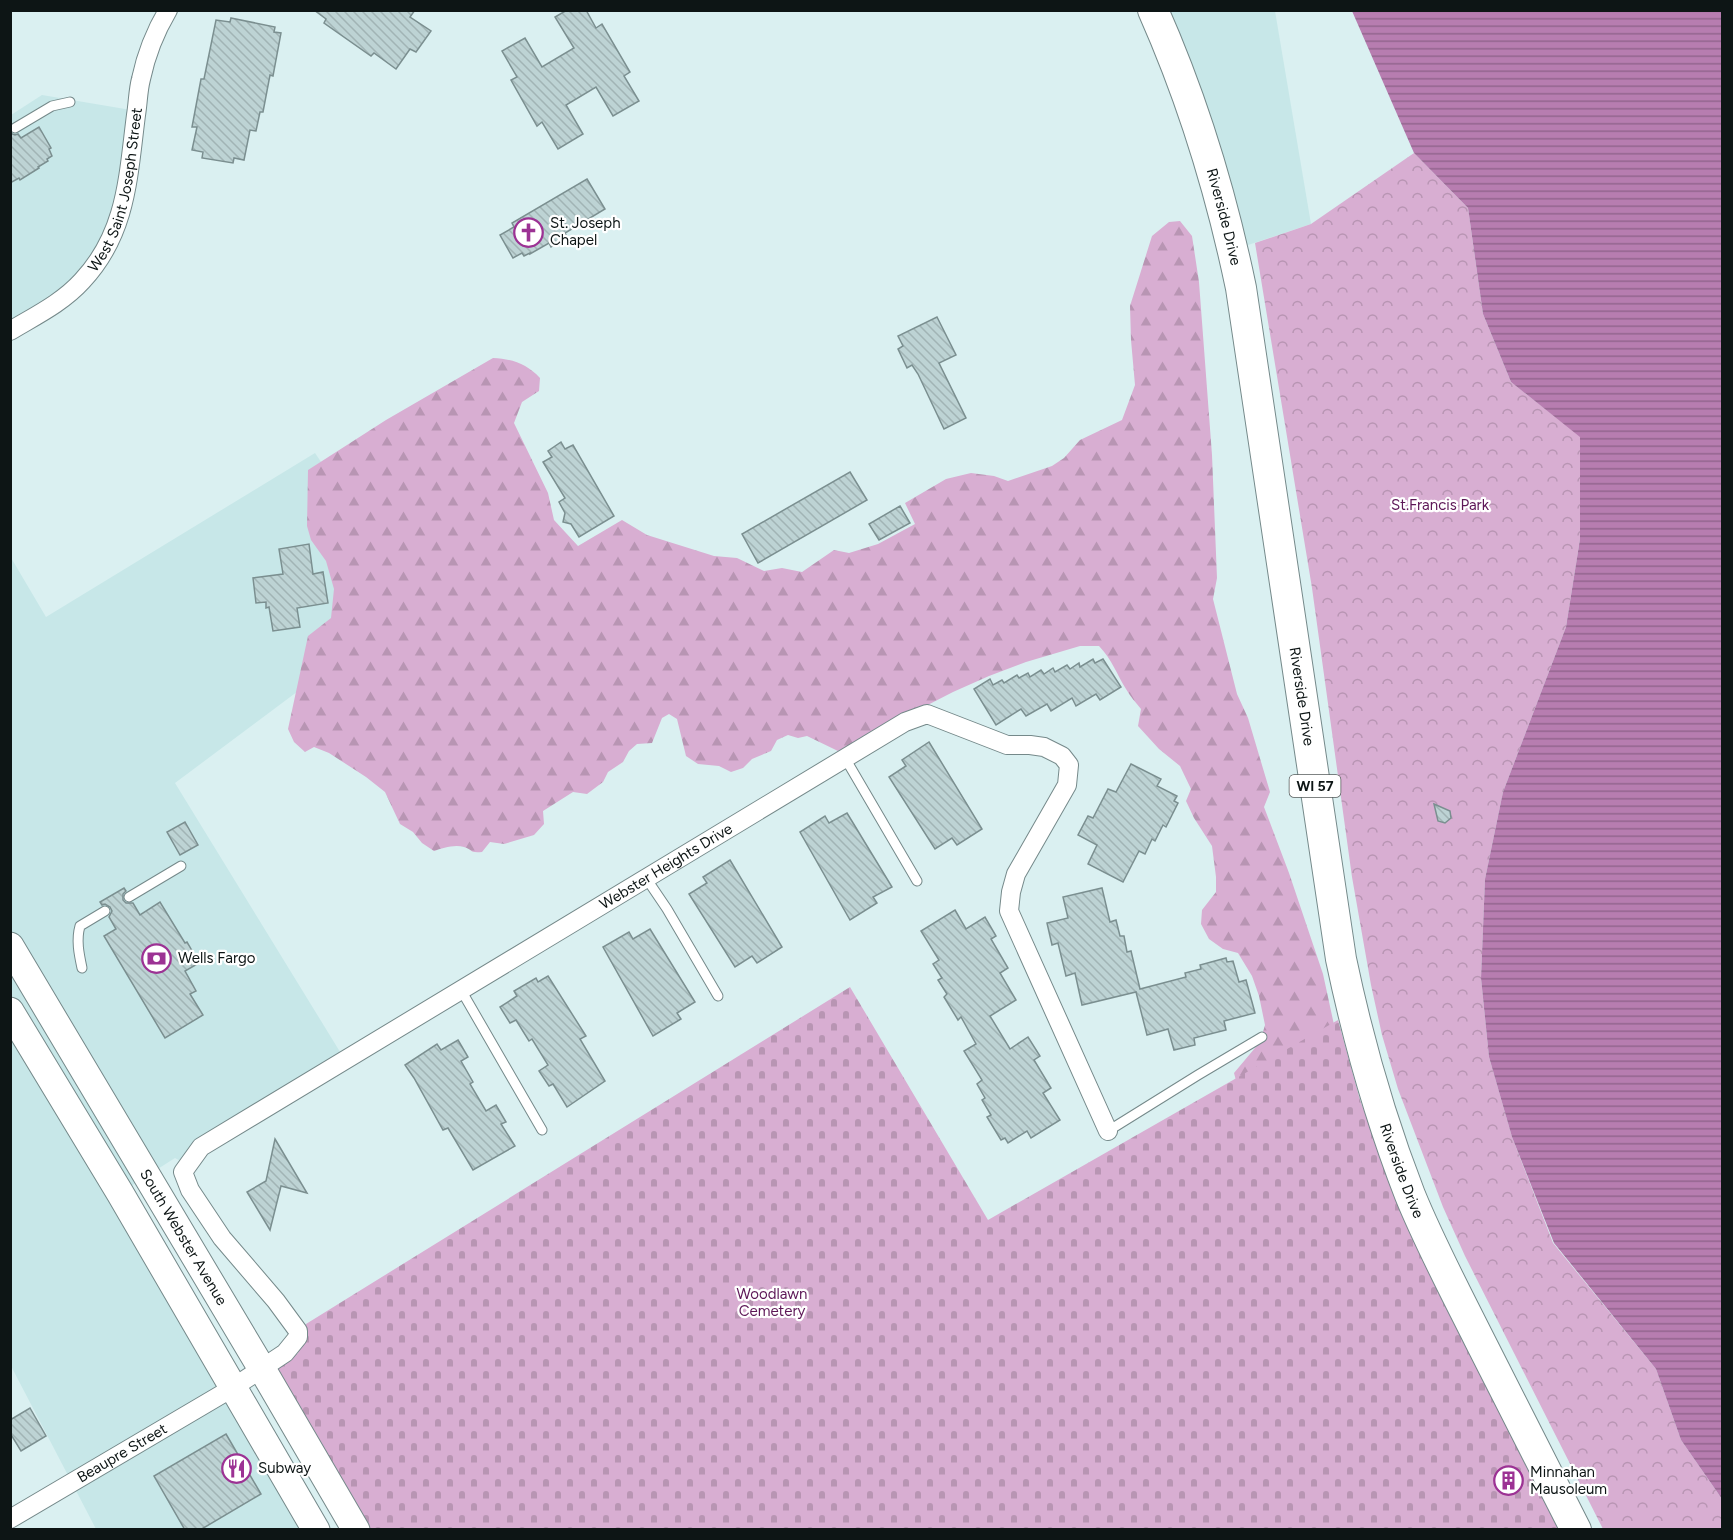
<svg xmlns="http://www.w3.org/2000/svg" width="1733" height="1540" font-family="Figtree,sans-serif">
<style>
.built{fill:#c7e7e8}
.forest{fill:url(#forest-firs)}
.cemetery{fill:url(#cemetery-stones)}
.park{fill:url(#park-crowns)}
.water{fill:url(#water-rules)}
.building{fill:url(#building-back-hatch);stroke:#7b8f90;stroke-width:1.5}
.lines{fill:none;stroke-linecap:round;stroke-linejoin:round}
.lane-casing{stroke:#75898a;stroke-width:11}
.street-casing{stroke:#75898a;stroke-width:20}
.secondary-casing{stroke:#75898a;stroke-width:29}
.primary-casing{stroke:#75898a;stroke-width:32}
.lane{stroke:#fff;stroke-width:9}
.street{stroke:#fff;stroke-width:18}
.secondary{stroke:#fff;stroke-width:27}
.primary{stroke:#fff;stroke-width:30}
.labels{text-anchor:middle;stroke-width:4.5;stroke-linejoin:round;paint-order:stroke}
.shield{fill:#fff;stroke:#565b5b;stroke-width:1.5}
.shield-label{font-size:14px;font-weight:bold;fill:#0d1515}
.street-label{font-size:15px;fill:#0d1515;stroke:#fff}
.poi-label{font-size:15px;fill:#0d1515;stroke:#fff;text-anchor:start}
.park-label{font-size:15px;fill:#5d1757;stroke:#fff}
</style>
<defs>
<pattern id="forest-firs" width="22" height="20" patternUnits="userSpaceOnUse" patternTransform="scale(1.5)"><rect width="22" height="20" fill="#d8aed2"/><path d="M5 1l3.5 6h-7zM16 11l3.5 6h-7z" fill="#b895b3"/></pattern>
<pattern id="cemetery-stones" width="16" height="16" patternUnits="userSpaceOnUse" patternTransform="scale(1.5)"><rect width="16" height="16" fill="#d8aed2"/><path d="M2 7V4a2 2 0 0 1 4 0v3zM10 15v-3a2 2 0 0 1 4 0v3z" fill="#b895b3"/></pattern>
<pattern id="park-crowns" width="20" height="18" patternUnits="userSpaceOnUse" patternTransform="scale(1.5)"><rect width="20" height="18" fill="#d8aed2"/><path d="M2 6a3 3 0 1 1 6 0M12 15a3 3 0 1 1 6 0" fill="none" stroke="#b895b3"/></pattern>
<pattern id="water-rules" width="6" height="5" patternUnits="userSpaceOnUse" patternTransform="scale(1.5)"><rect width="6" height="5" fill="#b77db0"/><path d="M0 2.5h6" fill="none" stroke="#93658e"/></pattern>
<pattern id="building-back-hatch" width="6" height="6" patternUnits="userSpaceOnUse" patternTransform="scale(1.5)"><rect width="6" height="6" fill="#bdd3d4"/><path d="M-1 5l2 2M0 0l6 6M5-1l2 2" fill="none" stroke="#a1b4b5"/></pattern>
</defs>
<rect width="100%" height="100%" fill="#daf0f1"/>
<g class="built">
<path d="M1153,11H1275L1311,224L1233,250Z"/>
<path d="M42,95L137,111L127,186L98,261L11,331V115Z"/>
<path d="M315,453L340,490L361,644L175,783L345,1060L188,1165L175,1158L120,1193L316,1529H96L11,1366L10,556L46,617Z"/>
</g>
<path class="forest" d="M1180,221L1192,236L1199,282L1212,455L1217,578L1213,599L1237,694L1248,718L1270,792L1264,807L1289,873L1323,974L1341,1057L1238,1088L1234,1073L1260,1042L1265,1025L1259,996L1252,976L1238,953L1223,949L1209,939L1201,924L1202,910L1216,892V877L1212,846L1194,818L1186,801L1191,789L1180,766L1159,749L1138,726L1141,709C1136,703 1130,696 1126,689C1116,673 1113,661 1099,646H1080L1026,662L989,676L953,692L838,751L807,736L798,738L788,735L777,740L771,751L752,759L743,768L731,772L719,766L698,764L686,756L677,719L669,714L662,718L652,743L637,744L629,751L623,762L608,772L603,782L587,794L573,792L543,811L544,824L534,835L504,844L490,842L482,852C468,853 474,850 464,847C455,844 442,848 434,851L422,843L413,832L400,824L385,792L366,777L329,753L314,747L305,752L294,742L288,729L308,636L331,618L334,589L326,561L311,540L307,526L308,470L386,420L493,358C513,359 527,364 540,378L539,391L522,402L514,423L548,493L554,520L578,546L622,520L647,535L714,556L737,558L764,571L782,568L802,572L834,550L849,553L878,544L915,524L905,503L946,479L971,473L994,476L1008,481L1052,466L1064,458L1080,440L1122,420L1135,385L1131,340L1130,306L1152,236L1169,222Z"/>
<path class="cemetery" d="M850,987L988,1220L1338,1020L1360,1100L1397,1196L1562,1529H346L260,1383L298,1353L306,1324Z"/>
<path class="park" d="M1414,153L1468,208L1483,314L1511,382L1580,436V539L1566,627L1503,792L1485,879L1481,978L1489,1057L1512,1137L1553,1243L1656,1369L1681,1440L1722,1499V1529H1603L1465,1256L1443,1207L1398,1089L1382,1035L1371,985L1352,877L1312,588L1255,243L1311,224Z"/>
<path class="water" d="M1352,11H1722V1499L1681,1440L1656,1369L1554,1243L1512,1137L1489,1057L1481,978L1485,879L1503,792L1566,627L1580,539V437L1511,382L1483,314L1468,208L1414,153Z"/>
<g class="building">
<path d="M314,10H415L410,17L431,31L416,52L410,49L396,69L374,53L371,56L324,23L326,19Z"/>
<path d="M567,10H586L596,28L602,24L630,72L624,76L639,101L613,116L596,87L566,105L583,134L558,149L542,122L537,126L511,80L517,77L502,51L525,38L542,67L574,48L555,17Z"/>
<path d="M231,18L275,27L274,32L281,33L273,76L270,75L263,112H260L256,131L250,130L244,160L234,158L233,163L202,158L203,152L192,150L197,127H192L201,79H204L216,20L230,22Z"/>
<path d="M39,127L51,148L49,149L52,156L47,159L48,161L38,167L39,168L20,180L19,178L10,183V133L15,135L18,134L21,138Z"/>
<path d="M587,179L605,209L565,233L567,237L551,247L549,243L530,254V253L524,256L522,253L513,258L500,235L514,227L512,223Z"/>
<path d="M937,317L956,355L939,363L966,418L944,429L918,374L912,365L907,368L898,349L903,346L898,336Z"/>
<path d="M561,442L565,449L573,445L614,516L579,537L571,524L563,522L565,513L559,502L565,498L543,462L552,457L548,451Z"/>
<path d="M850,472L867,500L758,563L742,534Z"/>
<path d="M900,506L910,523L879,540L869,524Z"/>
<path d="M309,544L313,574L323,572L328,603L297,608L300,627L273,631L269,607L266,608V602L256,603L253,578L283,574L279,549Z"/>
<path d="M1093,659L1095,663L1103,659L1121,687L1100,700L1096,694L1076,706L1072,698L1051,711L1047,704L1026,716L1021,709L996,725L974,689L990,679L993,685L1002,680L1004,683L1017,675L1019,678L1028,673L1030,677L1041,670L1044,674L1053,668L1055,672L1067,665L1070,669L1079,663L1080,667Z"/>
<path d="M929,742L982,829L957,845L952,838L935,849L889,777L906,766L902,760Z"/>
<path d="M1131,764L1161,779L1157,786L1177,796L1174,801L1178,803L1166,827L1163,825L1155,841L1152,839L1145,854L1139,851L1123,882L1088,864L1097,845L1078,835L1088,816L1093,818L1108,789L1116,792Z"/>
<path d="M1434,804L1450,811L1451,818L1445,823L1438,821Z"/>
<path d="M847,813L892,887L873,897L877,903L850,920L800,832L825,816L829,823Z"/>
<path d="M185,822L198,845L180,855L167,832Z"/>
<path d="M730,860L782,947L757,963L752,956L735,967L689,894L707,883L703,877Z"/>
<path d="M124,888L126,891L123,894V900L126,903H133L140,915L160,902L185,943L187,942L199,963L185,971L196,991L190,994L203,1015L165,1038L104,936L116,929L109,917L112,911L110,907L105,904L102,905L100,902Z"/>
<path d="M1102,888L1110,922L1116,920L1120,936H1124L1127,952L1131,951L1140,989L1186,977L1185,973L1201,969L1200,965L1226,958L1227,962L1233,961L1239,982L1246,980L1255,1013L1224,1021L1226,1030L1194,1038L1195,1045L1174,1050L1168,1029L1147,1035L1136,992L1082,1005L1075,973L1066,976L1058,943L1052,945L1047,923L1068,918L1063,897Z"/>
<path d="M955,910L966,929L985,917L996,936L991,939L1008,968L1000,973L1016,1000L990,1016L1010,1049L1028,1037L1040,1056L1034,1060L1051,1088L1043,1093L1060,1120L1031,1138L1027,1131L1008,1143L1005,1138L1001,1140L987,1117L991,1115L982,1100L985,1098L977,1084L982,1080L964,1051L976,1044L961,1017L958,1020L944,997L947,994L938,980L942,978L933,964L939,960L921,931Z"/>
<path d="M650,929L695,1002L677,1013L681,1019L653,1036L603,947L629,932L633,939Z"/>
<path d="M548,976L586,1036L580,1039L605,1081L567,1107L553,1084L549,1086L539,1071L548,1065L532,1039L529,1041L516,1020L510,1023L500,1007L517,996L514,991L536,978L538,982Z"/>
<path d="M458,1040L468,1057L461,1061L473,1082L470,1084L486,1111L496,1105L506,1122L501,1124L515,1146L473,1170L448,1128L443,1130L414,1078L405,1065L437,1044L441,1050Z"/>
<path d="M275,1139L307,1193L281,1186L270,1230L247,1192L266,1181Z"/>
<path d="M30,1408L46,1436L21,1451L10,1433V1420Z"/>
<path d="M226,1434L261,1494L200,1530H185L154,1476Z"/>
</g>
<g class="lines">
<defs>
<g id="lane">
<path d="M15,128L52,106L70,102"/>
<path d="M845,758L917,881"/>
<path d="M646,878L667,909L718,996"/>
<path d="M129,897L181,866"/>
<path d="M82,968C79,954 76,940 80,926L105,911"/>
<path d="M461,990L542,1130"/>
<path d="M1108,1131L1198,1075L1262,1037"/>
</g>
<g id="street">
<path id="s1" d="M10,331C35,316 62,303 82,281C127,233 128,177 136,115C138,103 138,90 141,79C146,55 155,32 168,10"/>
<path id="s2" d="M10,1519L234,1387L285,1353L298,1337V1331L276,1301L222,1238L190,1190L183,1172L201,1147L905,722L927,714L1007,745H1030L1044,747L1062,756L1069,765L1067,785L1016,874L1011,892L1009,911L1108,1131"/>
</g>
<g id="secondary">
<path id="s3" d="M10,946L262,1369L356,1530"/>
<path d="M10,1011L120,1193L316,1530"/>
</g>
<g id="primary">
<path id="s4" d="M1153,10C1193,100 1221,192 1241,288L1341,959C1358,1040 1380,1118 1410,1195C1430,1244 1455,1291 1479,1339C1511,1402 1543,1466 1576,1530"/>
</g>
</defs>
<use href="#lane" class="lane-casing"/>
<use href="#street" class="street-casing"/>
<use href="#secondary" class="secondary-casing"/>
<use href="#primary" class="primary-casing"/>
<use href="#lane" class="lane"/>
<use href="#street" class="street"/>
<use href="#secondary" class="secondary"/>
<use href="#primary" class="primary"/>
</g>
<defs>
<symbol id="church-ring" viewBox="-11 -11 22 22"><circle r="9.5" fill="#fff" stroke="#9c3294" stroke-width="1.5"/><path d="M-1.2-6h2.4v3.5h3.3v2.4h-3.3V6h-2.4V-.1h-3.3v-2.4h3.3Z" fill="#9c3294"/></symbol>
<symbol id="bank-ring" viewBox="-11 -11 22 22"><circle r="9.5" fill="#fff" stroke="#9c3294" stroke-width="1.5"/><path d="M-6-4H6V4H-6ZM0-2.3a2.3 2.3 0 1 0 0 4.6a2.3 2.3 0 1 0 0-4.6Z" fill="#9c3294"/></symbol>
<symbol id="restaurant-ring" viewBox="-11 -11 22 22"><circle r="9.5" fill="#fff" stroke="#9c3294" stroke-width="1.5"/><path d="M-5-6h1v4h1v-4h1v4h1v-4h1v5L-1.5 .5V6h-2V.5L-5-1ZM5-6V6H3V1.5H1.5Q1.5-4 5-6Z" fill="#9c3294"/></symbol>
<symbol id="building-ring" viewBox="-11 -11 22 22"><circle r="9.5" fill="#fff" stroke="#9c3294" stroke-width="1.5"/><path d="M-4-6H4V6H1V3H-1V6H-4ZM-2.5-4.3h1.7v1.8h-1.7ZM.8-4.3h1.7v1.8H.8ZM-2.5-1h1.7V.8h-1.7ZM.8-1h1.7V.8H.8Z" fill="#9c3294"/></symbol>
</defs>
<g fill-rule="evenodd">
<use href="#church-ring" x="512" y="216" width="33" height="33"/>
<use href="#bank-ring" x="140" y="942" width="33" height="33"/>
<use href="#restaurant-ring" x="220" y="1452" width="33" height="33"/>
<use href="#building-ring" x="1492" y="1464" width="33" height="33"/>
</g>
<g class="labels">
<rect class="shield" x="1289.5" y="775" width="51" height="22" rx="4.5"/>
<g class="shield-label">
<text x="1315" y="791">WI 57</text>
</g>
<g class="street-label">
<text dy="5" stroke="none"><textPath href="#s1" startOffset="188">West Saint Joseph Street</textPath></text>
<text dy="5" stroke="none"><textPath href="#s4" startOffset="219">Riverside Drive</textPath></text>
<text dy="5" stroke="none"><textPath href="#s4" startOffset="705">Riverside Drive</textPath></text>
<text dy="5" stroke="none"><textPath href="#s2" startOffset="1119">Webster Heights Drive</textPath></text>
<text dy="5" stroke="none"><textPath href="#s4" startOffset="1191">Riverside Drive</textPath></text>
<text dy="5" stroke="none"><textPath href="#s3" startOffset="339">South Webster Avenue</textPath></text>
<text dy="5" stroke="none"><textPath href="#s2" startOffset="130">Beaupre Street</textPath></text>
</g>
<g class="poi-label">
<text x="550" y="228">St. Joseph<tspan x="550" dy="17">Chapel</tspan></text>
<text x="178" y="963">Wells Fargo</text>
<text x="258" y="1473">Subway</text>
<text x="1530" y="1477">Minnahan<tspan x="1530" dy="17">Mausoleum</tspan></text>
</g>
<g class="park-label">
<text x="1440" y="510">St.Francis Park</text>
<text x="772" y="1299">Woodlawn<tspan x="772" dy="17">Cemetery</tspan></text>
</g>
</g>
<rect width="1733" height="1540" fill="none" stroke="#0d1515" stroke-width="24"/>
</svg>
